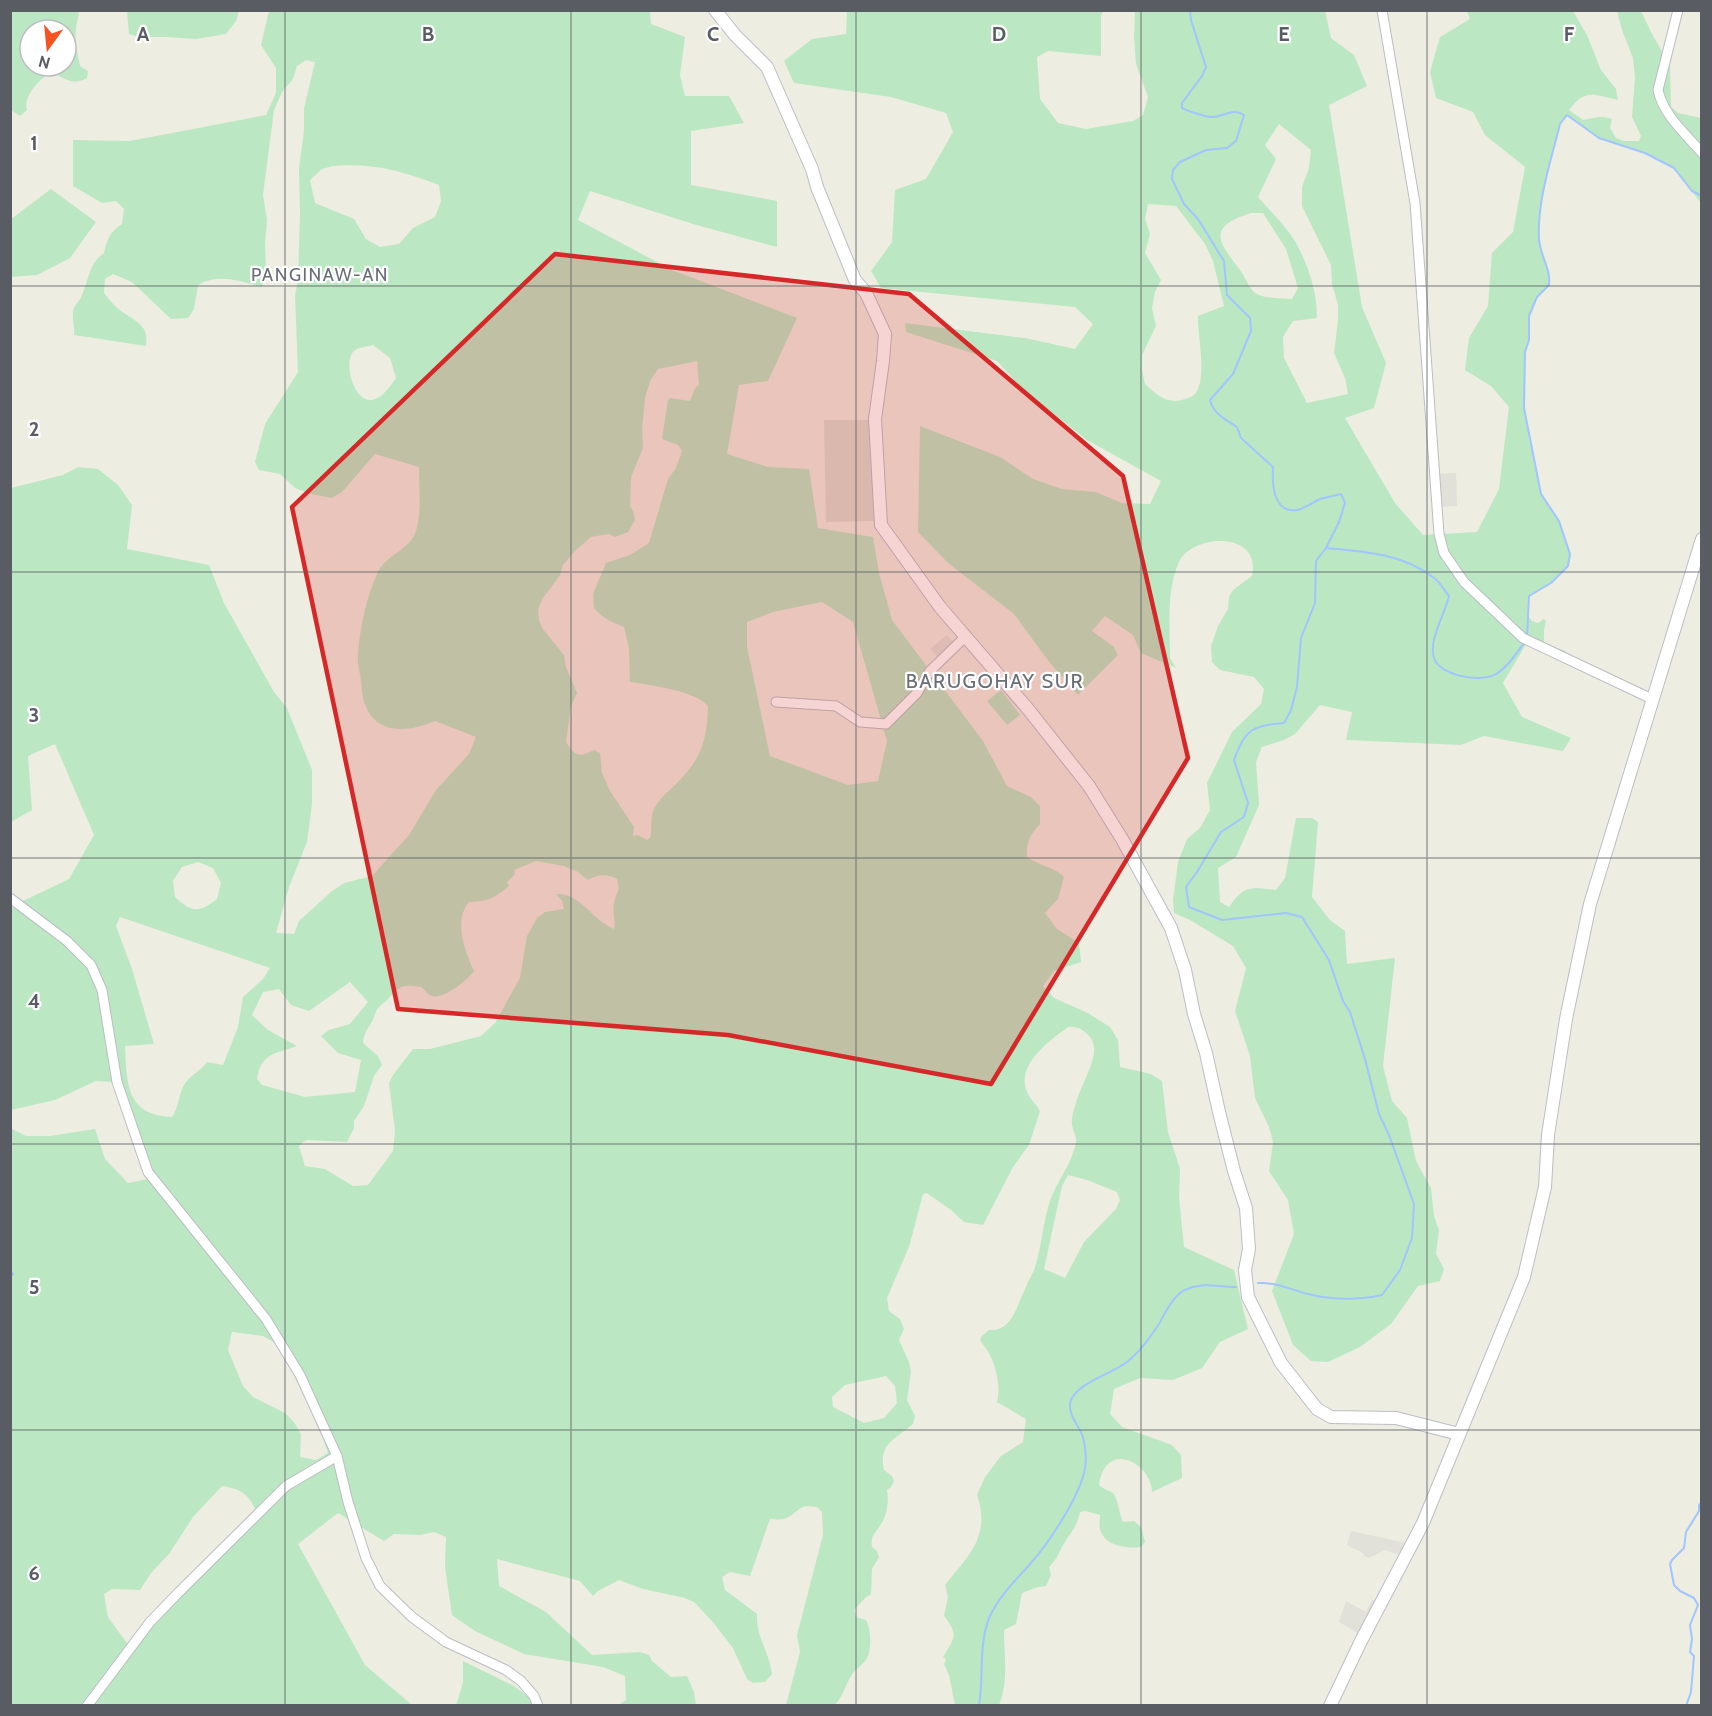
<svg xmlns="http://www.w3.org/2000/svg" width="1712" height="1716" font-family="Cabin,sans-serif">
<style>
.industrial{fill:#e1e0d9}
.education{fill:#ddddd0}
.green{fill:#bbe8c3;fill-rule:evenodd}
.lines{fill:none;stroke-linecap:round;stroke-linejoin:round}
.stream{stroke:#a0c5ff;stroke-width:2}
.street-casing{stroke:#bbbdc4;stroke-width:11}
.secondary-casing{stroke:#bcbec6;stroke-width:14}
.street{stroke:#fff;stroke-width:9}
.secondary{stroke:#fff;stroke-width:12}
.marked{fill:#d62828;fill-opacity:0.2;stroke:#d62828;stroke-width:4.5;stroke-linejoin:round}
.grid{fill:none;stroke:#595c63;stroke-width:1.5;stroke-opacity:0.55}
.labels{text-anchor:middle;stroke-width:4.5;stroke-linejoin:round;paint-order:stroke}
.neighbourhood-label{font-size:18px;letter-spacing:1.5px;fill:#6a6e75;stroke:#fff}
.quarter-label{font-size:20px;letter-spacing:1.5px;fill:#6a6e75;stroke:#fff}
.grid-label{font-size:20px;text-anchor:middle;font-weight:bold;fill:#595c63;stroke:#fff;stroke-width:4.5;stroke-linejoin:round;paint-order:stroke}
</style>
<rect width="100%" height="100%" fill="#eeede1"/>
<g class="industrial">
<path d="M1456,473L1457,506L1438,507L1437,474Z"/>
<path d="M947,635L956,645L939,659L930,649Z"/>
<path d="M1351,1531L1406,1543L1402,1556L1385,1550L1369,1558L1364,1556L1363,1553L1347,1545Z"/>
<path d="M1372,1600L1377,1602L1361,1635L1339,1622L1346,1601L1366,1612Z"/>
</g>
<path class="education" d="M824,420H873L875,521L826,522Z"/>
<g class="green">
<path d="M10,11H79C79,18 76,23 76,30C74,42 78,54 80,66L88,71L87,78C73,86 65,79 52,72C40,78 23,96 27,110L20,116L11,110ZM30,30H66V66H30Z"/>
<path d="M127,11V10L239,11L236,21L226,34L196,39L167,37H140L129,34Z"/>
<path d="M269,11H650L651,24L685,37L680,75L685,96H729L744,123L691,131V185L777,201V247L693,224L590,191L578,220L672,270L797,318L768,381L739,385L727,454L768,467L809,469L818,528L873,537L879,573L892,620L983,741L1007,786L1031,797L1040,806V824C1030,835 1026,842 1027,857C1039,866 1056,867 1064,877L1058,899L1045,913L1057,929L1079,943L1081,962L1054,971L1043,986L1054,998L1088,1013L1110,1027L1118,1040L1120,1067L1151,1074L1162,1081L1168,1132L1180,1169L1179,1197L1184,1247L1234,1270L1248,1329L1220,1342L1202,1368L1173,1380L1140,1378L1114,1389L1110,1414L1122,1427L1172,1445L1181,1455L1182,1478L1152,1492C1152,1464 1106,1438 1099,1485C1103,1489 1108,1490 1113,1493C1117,1496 1120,1516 1123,1522L1134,1521L1141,1527L1145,1542L1141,1547C1127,1549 1104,1546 1100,1529C1099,1525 1100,1519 1100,1515L1085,1511L1080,1512C1076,1530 1070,1532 1062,1547C1058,1555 1056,1560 1049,1567L1051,1575L1046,1586L1038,1587L1022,1593L1016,1624L1004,1630C1004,1657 1009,1680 999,1705H955L949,1675L944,1664L946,1659L943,1657C955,1637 959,1635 944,1616L948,1597L945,1585C969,1555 991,1536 977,1495L985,1477L1001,1456L1023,1442L1026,1419L997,1402C1001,1388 996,1366 989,1353C986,1348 983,1345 980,1340L982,1336L989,1330C1012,1332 1017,1305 1025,1289C1028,1280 1034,1273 1036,1264C1042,1243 1043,1222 1050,1201C1056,1183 1070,1166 1075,1147C1078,1138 1074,1134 1072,1125C1071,1119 1074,1109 1076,1103C1080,1087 1096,1062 1094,1047C1093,1035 1079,1025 1068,1027C1049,1041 1012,1067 1029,1096C1032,1101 1037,1105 1040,1111L1029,1145L1013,1167L983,1225L964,1222L951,1210L927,1193L923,1194L909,1247L887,1298L889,1311L900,1319L904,1329L899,1340L909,1362L911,1372L907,1400L915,1416L913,1424C896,1439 878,1443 884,1470L892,1476L894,1481L891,1487L887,1490C889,1501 887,1515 881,1524C876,1533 870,1535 872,1547L877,1551L879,1557L872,1569L871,1594L865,1598L854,1610L856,1617L866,1620C871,1630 872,1648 867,1658C864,1664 855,1669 851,1676C845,1686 843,1696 835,1705H786L800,1652L797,1635L823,1535L822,1512L817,1507L805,1506C787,1515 793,1521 770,1519L750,1576L730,1572L722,1577L725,1590L757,1614C756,1637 769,1651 772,1674L765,1682L753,1683L747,1679L733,1648L712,1621L694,1602L685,1598L643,1589L619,1580L598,1591L593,1596L580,1581L497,1559L499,1586L546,1612L592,1655L640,1652L649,1655L652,1661L671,1677L687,1676L694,1692L696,1705H618L626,1700L625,1676L603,1667L524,1654L475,1631L452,1615L445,1567L446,1537L434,1532L420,1535L394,1534L384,1541L338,1513L298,1544L365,1665L412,1705H11L10,1128L26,1136H50L95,1129L105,1159L128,1183L148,1179L132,1132L112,1082L96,1081L55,1100L11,1110V909L23,901L69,879L94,835L55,744L28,756L32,810L11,822V488L63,475L78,467L98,469L118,485L132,505L127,549L209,565L224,603L274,692L287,708L312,770V804L307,842L289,887L276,933L294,934L299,921L331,892L344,883L372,876L409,835L436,790L469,754L476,737L435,721C410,732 376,736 365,704C362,698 362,689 361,681C360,673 357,663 358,654C360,628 366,598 377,574C386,553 409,552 416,531C422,511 419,488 419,467L375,454L342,492L332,498L311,494L295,488L280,474L259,470L255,462L265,424L298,372L295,295L298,281L300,215L299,168L304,131V108L315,62L306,60L297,66L293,79L282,92L274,110L263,195L267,220L265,244L266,267L262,287C240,281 218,273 198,285L194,309L188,318L171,319L132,282L113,274L105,279L104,293C109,299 114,306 120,310C135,322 149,323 146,346L74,335C75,327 72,319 73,312C74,304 80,302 82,295C89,280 89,263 104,253C107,240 110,231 122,224L124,209L116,201L102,203L73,186V140L130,141L266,115L276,93V68L261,45ZM333,166C374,163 401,171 439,185L441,201L435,217L413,228L399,244L380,247L366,239L354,219L315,203L310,180L322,169ZM373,345L390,358L396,378C390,386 383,398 372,400C353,402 342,360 355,350C359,347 367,347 373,345ZM697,361L699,385L695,388L690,401L670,398L668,400L662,439L678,445L682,451L676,468L668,479L649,543L630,555L606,563L593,594L594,608C602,618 612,622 624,627L629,648L630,682C650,685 696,691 708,706C707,740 702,758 677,783C670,790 660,798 655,807C649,817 653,828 650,838L647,840L638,835L633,836L634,827L610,791L602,773L600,753L594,750C580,757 575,757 566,742L571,706L577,693L566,667L564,655L542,628L539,620L538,609L543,598L560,575L563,565L576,550L591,537L609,534L615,537L628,532L635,520L633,511L630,506L631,477L643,448L642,429L645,398L650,381L658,369ZM822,602L853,622L887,741L878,781L848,785L770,756L747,647V622L773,612ZM536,861L564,866L578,872L588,880C598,874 607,874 617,879C621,893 616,892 614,903C612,912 616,920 614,929C592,920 580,892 556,894L562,901L564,909L545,912L537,918L527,936L520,978L495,1023L481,1036L430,1049H413L393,1075L389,1083L395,1131L393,1151L368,1185L353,1186L325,1169L305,1166L299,1146L303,1142L307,1140L347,1142L354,1128V1121L364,1106L374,1076L382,1065L378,1056L363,1043C365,1028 370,1028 374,1017C378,1005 380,1007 388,999C399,986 403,984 421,987C425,990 428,995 432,996C443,1000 468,980 474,971C465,951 453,921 469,902C489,901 493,899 509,886L507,882L515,874L514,870ZM198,862L213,868L221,883L217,899C199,913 192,913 175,897L173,881L182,867ZM120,917L270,968L263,979L243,997L238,1027L223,1065L207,1062C202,1070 192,1074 186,1082C178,1092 180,1106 172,1117C126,1115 127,1084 125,1046L154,1044L132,969L116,926ZM350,982L368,1002L350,1024L329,1030L321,1036L338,1053L361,1060L355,1092L305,1097L262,1085L257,1079C261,1053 275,1054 297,1046L268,1030L252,1015L263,992L279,989L291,1005L309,1011ZM1068,1175L1087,1180L1117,1192L1120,1200L1116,1209L1084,1242L1065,1278L1044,1269L1062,1186ZM232,1332L263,1336L277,1344L316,1417L328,1453L316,1460L300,1457L301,1434L294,1422L285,1413L253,1397L243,1386L228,1350ZM886,1376L895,1386L897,1403L884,1418L864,1423L833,1407L832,1397L845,1385ZM222,1486C242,1489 248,1494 257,1512L129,1646L108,1617L104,1594L112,1589L140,1590L151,1573L169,1554L193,1517Z"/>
<path d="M847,11H1103L1101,16V56L1048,51L1037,57L1040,99L1058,123L1086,129L1133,121L1143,115L1148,97L1136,64L1134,36L1135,11H1325L1331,38L1354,55L1367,86L1329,105L1362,307L1386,363L1374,408L1345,418L1395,503L1423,535L1477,532L1499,489L1509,407L1491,386L1465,370L1469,338L1488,306L1492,253L1513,232L1525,167L1485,135L1473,112L1436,98L1430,72L1440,37L1470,19L1467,11H1573L1587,35L1601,70L1616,89L1618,100C1593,95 1586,88 1569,110L1583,120C1594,118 1600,115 1612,119L1610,128L1616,138L1624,141H1639L1641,136L1632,117L1635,77L1633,58L1622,30L1617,11H1641L1653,36L1670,65L1671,107L1678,113L1701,118V203L1674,168L1645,153L1599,138L1567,115L1560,124C1551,161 1537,201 1539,239C1540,256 1551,268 1549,285L1537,297L1529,316V340L1525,352L1524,408L1541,494L1559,521L1570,554L1568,566L1551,583L1529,596L1528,616L1532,621L1538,623L1544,619L1546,621L1544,630V643L1565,651L1566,659L1528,641L1503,683L1522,717L1571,738L1563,751L1484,736L1461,745L1346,740L1352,712L1320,705L1295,734L1284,740L1262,747L1256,762L1259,805L1236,857L1218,868L1220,902L1229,907C1244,885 1251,887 1276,890L1285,878L1296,818H1312L1318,822L1312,897L1330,920L1345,931L1347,964L1395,958L1383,1066L1392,1101L1407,1118L1416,1161L1431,1188L1434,1216L1439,1230L1436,1254L1444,1269L1440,1281L1418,1286L1391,1324L1360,1347L1328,1362L1311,1361L1293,1345L1272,1291L1294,1234L1288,1200L1269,1171L1273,1142L1269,1127L1255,1098L1250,1056L1235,1011L1246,968L1233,946L1190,920L1174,913L1173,900L1178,862L1187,839L1200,828L1210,810L1207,783L1232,732L1261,704L1264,689L1254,677L1220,670L1212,662L1211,646L1218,626L1228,609L1229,597L1233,590L1252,576C1262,530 1192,534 1179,562C1166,591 1170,627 1170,658L1176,668L1141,653L1133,635L1105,616L1092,631L1113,646L1118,655L1078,695L1050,663L1014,614L948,563L918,532L920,426L1000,457L1033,479L1062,489L1096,492L1122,503L1150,504L1161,481L1087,440L1023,390L997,361L906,332L905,323L1025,338L1075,349L1093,324L1075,307L881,288L871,271L892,242L895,190L926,179L953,132L946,113L891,97L794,83L784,61L812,39L846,34ZM1279,124L1311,150L1309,168L1302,187V206L1331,265L1332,284L1338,305V320L1334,353L1345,378L1348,394L1307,403L1284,358L1283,337L1293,321L1317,318C1317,290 1308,265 1295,241C1285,225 1270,211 1258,197L1276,159L1265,145ZM1148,204L1176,206L1205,244L1213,261L1224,306L1198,316C1197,334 1210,387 1191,397C1188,398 1185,399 1182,400C1166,404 1156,394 1145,384L1142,370V355L1156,326L1152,308L1155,292L1161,280L1145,253L1150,234L1145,219ZM1251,213H1263L1286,249L1298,288L1292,299C1282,298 1264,299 1255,293C1250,289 1246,279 1242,273C1221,244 1203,228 1251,213Z"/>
<path d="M51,189L96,222L70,258L37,275L11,277V219Z"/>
<path d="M1001,690L1020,715L1007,725L987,701Z"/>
<path d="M463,1661L514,1686L539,1705L456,1706L463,1682Z"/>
</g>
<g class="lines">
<g class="stream">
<path d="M1190,10L1191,20L1206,67L1202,76L1182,103V108C1187,111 1204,116 1210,117C1222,118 1233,107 1244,115L1236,141L1227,148L1206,150L1180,162L1173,170L1172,179L1184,204L1198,219L1224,261L1227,295L1250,318L1251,331L1233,374L1210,400C1213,414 1227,420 1237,427L1241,438L1273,467C1272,484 1273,513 1297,510C1304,509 1312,503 1318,500C1325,497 1334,496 1341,494L1345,503L1339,522L1326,548L1316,561L1315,603L1301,638L1297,687L1291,710L1284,723C1251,726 1246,729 1234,760L1248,803L1244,817L1221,832L1197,872L1186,887L1189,907L1222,920L1286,913L1302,917L1329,960L1343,1001L1350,1012L1365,1059L1379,1114L1389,1135L1414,1204L1412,1238L1400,1270L1382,1295C1359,1300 1335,1300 1312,1295C1294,1291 1277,1282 1258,1283"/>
<path d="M1326,548C1363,551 1404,554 1434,578C1440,582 1444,590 1449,596C1445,614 1428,641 1434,658C1440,676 1481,683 1496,674C1507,668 1517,653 1524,643"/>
<path d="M1527,638L1529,596L1551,583L1568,566L1570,554L1559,521L1541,494L1524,408L1525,352L1529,340V316L1537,297L1549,285C1551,268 1540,256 1539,239C1537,201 1551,161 1560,124L1567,115L1599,138L1645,153L1674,168L1692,191L1702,196"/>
<path d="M10,1271L13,1274L10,1278"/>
<path d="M979,1706C984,1677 978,1643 990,1616C1000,1595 1016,1580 1031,1563C1049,1543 1078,1498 1084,1473C1087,1462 1086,1449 1083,1437C1079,1425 1066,1413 1071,1400C1078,1383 1113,1373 1127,1362C1140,1352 1150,1337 1159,1324C1165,1313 1172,1298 1183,1291C1201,1281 1217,1287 1236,1287"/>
<path d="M1686,1706L1691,1692L1694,1656L1690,1652L1692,1639L1690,1625L1698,1605L1694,1598L1680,1591L1674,1585L1670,1564L1672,1560L1684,1548L1686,1532L1699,1511V1505L1702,1502"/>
</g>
<defs>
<g id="street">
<path d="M1382,10L1415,203L1439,534L1444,553L1464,582L1523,638L1652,699"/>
<path d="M1678,10L1658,90C1663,115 1686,134 1702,153"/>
<path d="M776,702L836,706L860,722L886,724L917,693L930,671L965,637"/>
<path d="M10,898L67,941L91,965L102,990L117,1082L148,1172L266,1319L300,1375L337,1456L348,1502L366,1558L380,1586L412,1617L446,1642L506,1670L521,1681L534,1696L538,1706"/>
<path d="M87,1706L150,1622L178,1593L286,1486L337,1456"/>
</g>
<g id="secondary">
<path d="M715,10L735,35L767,67L812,169L817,187L855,280L866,293L885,334L883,361L875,419L881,525L940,607L1028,709L1089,786L1122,839L1171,928L1185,970L1194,1014L1206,1053L1219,1112L1234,1171L1246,1208L1249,1249L1245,1270L1248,1297L1281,1363L1317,1409L1331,1417L1396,1418L1459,1434"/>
<path d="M1330,1706L1361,1641L1423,1523L1524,1277L1545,1187L1548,1135L1566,1019L1590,904L1702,539"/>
</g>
</defs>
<use href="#street" class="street-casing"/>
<use href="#secondary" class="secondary-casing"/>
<use href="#street" class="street"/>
<use href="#secondary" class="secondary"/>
</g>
<path class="marked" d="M555,254L909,294L1123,476L1188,758L991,1084L728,1035L398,1009L292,507Z"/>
<path class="grid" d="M285,10V1706M571,10V1706M856,10V1706M1141,10V1706M1427,10V1706M10,286H1702M10,572H1702M10,858H1702M10,1144H1702M10,1430H1702"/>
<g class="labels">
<g class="neighbourhood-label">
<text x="320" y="281">PANGINAW-AN</text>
</g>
<g class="quarter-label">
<text x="995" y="688">BARUGOHAY SUR</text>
</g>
</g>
<g class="grid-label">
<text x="143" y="41">A</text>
<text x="428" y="41">B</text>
<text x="713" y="41">C</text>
<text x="999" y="41">D</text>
<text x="1284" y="41">E</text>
<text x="1569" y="41">F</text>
<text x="34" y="150">1</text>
<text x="34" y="436">2</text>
<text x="34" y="722">3</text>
<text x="34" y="1008">4</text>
<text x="34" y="1294">5</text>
<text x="34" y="1580">6</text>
</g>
<rect width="1712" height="1716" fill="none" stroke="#595c63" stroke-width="24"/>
<g transform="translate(48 48) rotate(195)"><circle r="28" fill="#ffffff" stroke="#bdbec1" stroke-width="1.5"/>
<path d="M0-4.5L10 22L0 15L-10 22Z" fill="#f55420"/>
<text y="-9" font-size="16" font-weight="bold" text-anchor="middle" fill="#595c63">N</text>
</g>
</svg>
